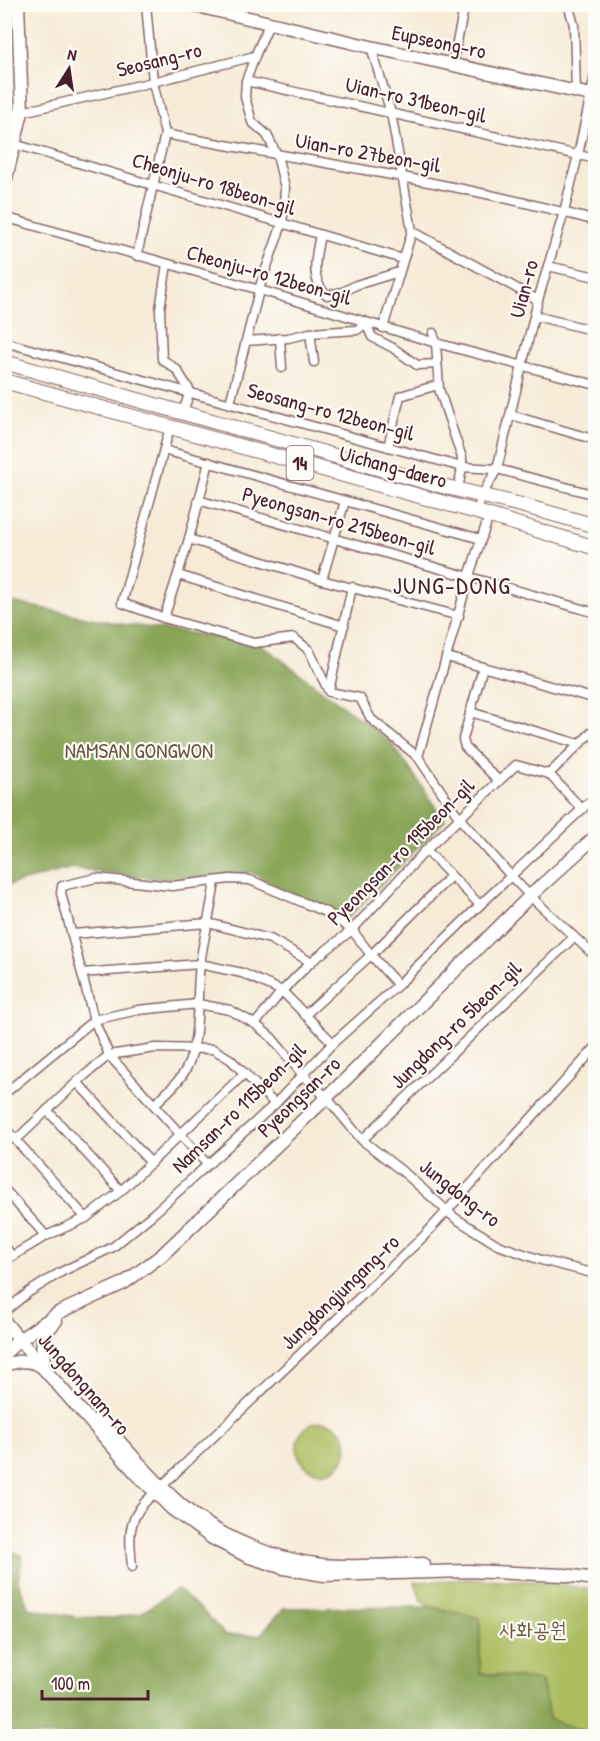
<svg xmlns="http://www.w3.org/2000/svg" width="600" height="1741" font-family="'Patrick Hand','Poor Story',sans-serif">
<style>
.green{fill:#acbe61;stroke:#7b6e46;stroke-width:1.5}
.forest{fill:#89a557;stroke:#6a6241;stroke-width:1.5}
.lines{fill:none;stroke-linecap:round;stroke-linejoin:round}
.street-casing{stroke:#876667;stroke-width:11}
.secondary-casing{stroke:#876667;stroke-width:15}
.primary-casing{stroke:#876667;stroke-width:16}
.street{stroke:#fff;stroke-width:8}
.secondary{stroke:#fff;stroke-width:12}
.primary{stroke:#fff;stroke-width:14}
.labels{text-anchor:middle;stroke-width:4.5;stroke-linejoin:round;paint-order:stroke}
.shield{fill:#fdfcf7;stroke:#806168;stroke-width:1.5}
.shield-label{font-size:20px;font-weight:bold;fill:#4a1f2b}
.street-label{font-size:21px;fill:#4a1f2b;stroke:#fdfcf7}
.park-label{font-size:21px;fill:#6c573e;stroke:#fdfcf7}
.quarter-label{font-size:24px;letter-spacing:1.5px;fill:#4a1f2b;stroke:#fdfcf7}
</style>
<rect width="100%" height="100%" fill="#fdfcf7"/>
<filter id="ink" filterUnits="userSpaceOnUse"><feTurbulence type="fractalNoise" baseFrequency=".0167" numOctaves="2"/><feDisplacementMap in="SourceGraphic" scale="12" xChannelSelector="R" yChannelSelector="G"/><feConvolveMatrix kernelMatrix="1 2 1 2 8 2 1 2 1" color-interpolation-filters="sRGB"/></filter>
<filter id="wash" filterUnits="userSpaceOnUse"><feTurbulence type="fractalNoise" baseFrequency=".008" numOctaves="4" result="noise"/><feDisplacementMap in="SourceGraphic" scale="24" xChannelSelector="R" yChannelSelector="G"/><feGaussianBlur stdDeviation="1.35" result="paint"/><feColorMatrix in="noise" values="0 0 0 0 0 0 0 0 0 0 0 0 0 0 0 0 0 1.4 0 .05"/><feComposite in="paint" operator="in"/></filter>
<g filter="url(#wash)">
<rect width="100%" height="100%" fill="#f7ebd7"/>
<g class="green">
<circle cx="322" cy="1447" r="25"/>
<path d="M468,1579L537,1581L595,1590V1736L549,1719L542,1681L480,1673V1618L431,1607L421,1600L415,1582Z"/>
</g>
<g class="forest">
<path d="M5,601L121,624L258,642L391,742L445,820L343,923L251,872L173,881L72,868L5,886Z"/>
<path d="M4,1548L23,1556L18,1581L29,1608L75,1617L113,1618L141,1613L177,1589L202,1610L225,1635H260L284,1608L431,1607L480,1618V1673L542,1681L549,1719L595,1736H5Z"/>
</g>
</g>
<g filter="url(#ink)">
<g class="lines">
<defs>
<g id="street">
<path d="M568,4L574,25L576,92"/>
<path d="M371,47L391,113L412,231L383,328"/>
<path d="M452,65L465,4"/>
<path d="M246,81L596,159"/>
<path d="M22,112L153,82L255,56"/>
<path d="M165,134C309,161 454,182 596,221"/>
<path d="M14,144L403,259"/>
<path d="M4,217L260,290L436,343L596,385"/>
<path d="M412,231L538,300"/>
<path d="M320,235C316,255 309,280 327,295L343,292L356,285L399,272"/>
<path d="M138,256L139,246L165,134L153,82L146,4"/>
<path d="M167,264L160,309L162,359L177,370L190,391L183,412"/>
<path d="M548,266L596,277"/>
<path d="M535,316L596,331"/>
<path d="M310,333L314,362"/>
<path d="M433,333L436,343L439,389L462,458V467L458,490"/>
<path d="M280,338L282,368"/>
<path d="M246,341L288,338L310,333L357,330L366,323L372,337L393,348L417,365L437,364"/>
<path d="M4,342L462,467L497,469L596,495"/>
<path d="M230,403L261,283L282,224L284,204L285,188L277,155L267,135L252,122L245,97L246,81L255,56L269,24"/>
<path d="M511,415L596,440"/>
<path d="M170,427L122,603L164,618L254,643L294,638L309,650L329,692L360,698L371,719L418,757L460,819L511,876L530,896L596,957"/>
<path d="M388,447L400,396L438,385"/>
<path d="M164,450L481,539"/>
<path d="M198,500L596,613"/>
<path d="M477,512L482,495L497,469L538,300L564,212L578,155L596,71"/>
<path d="M189,539L322,580L459,616"/>
<path d="M178,575L344,626"/>
<path d="M322,580L345,501"/>
<path d="M164,618L189,539L209,462"/>
<path d="M447,657L596,699"/>
<path d="M483,667L463,739L465,747L499,781"/>
<path d="M329,691L352,587"/>
<path d="M470,712L579,744"/>
<path d="M418,757L469,576L489,516"/>
<path d="M549,774L596,728"/>
<path d="M426,850L480,905"/>
<path d="M73,934L208,923L270,939L311,962"/>
<path d="M82,973L200,964L242,973L282,991L333,1043"/>
<path d="M305,1015L371,955L451,876"/>
<path d="M255,1024L282,991L311,962L352,930L426,850L516,765L549,774L582,809"/>
<path d="M77,1082L151,1163"/>
<path d="M4,1094L94,1020L138,1010L198,1004L230,1010L255,1024L271,1037L302,1074L327,1098L362,1140L407,1175L455,1218L498,1245L541,1260L596,1274"/>
<path d="M155,1104C165,1094 179,1083 186,1069C201,1041 196,995 200,964C204,937 211,909 215,882"/>
<path d="M47,1110L121,1191"/>
<path d="M4,1127L86,1218"/>
<path d="M16,1140L77,1082L109,1055L155,1048L213,1049L230,1059L275,1104"/>
<path d="M362,1140L574,937"/>
<path d="M207,1164L109,1055L94,1020L61,893L62,886L96,878L172,886L230,879L250,880L328,913L352,930L371,955L398,985"/>
<path d="M4,1189L46,1236"/>
<path d="M4,1247L12,1255"/>
<path d="M4,1261L46,1236L86,1218L121,1191L245,1073"/>
<path d="M4,1312L29,1292L61,1272L113,1247L153,1214L275,1104L333,1043L398,985L480,905L596,796"/>
<path d="M132,1567C130,1541 126,1524 144,1503L424,1236L596,1047"/>
</g>
<g id="secondary">
<path d="M189,4L371,47L596,96"/>
<path d="M4,121L22,112"/>
<path d="M4,186L22,112L18,4"/>
<path d="M4,1321L44,1369L136,1473L172,1509L212,1538L247,1556L284,1568L324,1575L467,1571L565,1575L596,1579"/>
<path d="M4,1354L19,1340L60,1312L124,1283L162,1255L349,1076L530,896L596,836"/>
<path d="M44,1360C40,1341 43,1334 56,1321"/>
<path d="M4,1365C17,1361 29,1359 41,1366"/>
<path d="M99,1419C125,1447 151,1479 181,1505C219,1538 273,1559 322,1565C355,1568 390,1565 423,1564"/>
</g>
<g id="primary">
<path d="M4,362L430,483L521,505L596,526"/>
<path d="M4,381L477,512L596,548"/>
</g>
</defs>
<use href="#street" class="street-casing"/>
<use href="#secondary" class="secondary-casing"/>
<use href="#primary" class="primary-casing"/>
<use href="#street" class="street"/>
<use href="#secondary" class="secondary"/>
<use href="#primary" class="primary"/>
</g>
</g>
<g class="labels">
<rect class="shield" x="286.5" y="446" width="27" height="34" rx="4.5"/>
<g class="shield-label">
<text x="300" y="470">14</text>
</g>
<g class="street-label">
<text transform="translate(439 42) rotate(12)" y="7">Eupseong-ro</text>
<text transform="translate(159 60) rotate(-14)" y="7">Seosang-ro</text>
<text transform="translate(416 100) rotate(13)" y="7">Uian-ro 31beon-gil</text>
<text transform="translate(368 153) rotate(10)" y="7">Uian-ro 27beon-gil</text>
<text transform="translate(214 184) rotate(17)" y="7">Cheonju-ro 18beon-gil</text>
<text transform="translate(269 275) rotate(16)" y="7">Cheonju-ro 12beon-gil</text>
<text transform="translate(524 289) rotate(-75)" y="7">Uian-ro</text>
<text transform="translate(331 412) rotate(15)" y="7">Seosang-ro 12beon-gil</text>
<text transform="translate(393 467) rotate(15)" y="7">Uichang-daero</text>
<text transform="translate(339 521) rotate(16)" y="7">Pyeongsan-ro 215beon-gil</text>
<text transform="translate(401 852) rotate(-45)" y="7">Pyeongsan-ro 195beon-gil</text>
<text transform="translate(456 1025) rotate(-44)" y="7">Jungdong-ro 5beon-gil</text>
<text transform="translate(299 1097) rotate(-44)" y="7">Pyeongsan-ro</text>
<text transform="translate(239 1108) rotate(-44)" y="7">Namsan-ro 115beon-gil</text>
<text transform="translate(460 1193) rotate(38)" y="7">Jungdong-ro</text>
<text transform="translate(340 1292) rotate(-44)" y="7">Jungdongjungang-ro</text>
<text transform="translate(84 1384) rotate(49)" y="7">Jungdongnam-ro</text>
</g>
<g class="park-label">
<text x="139" y="758">NAMSAN GONGWON</text>
<text x="533" y="1637">사화공원</text>
</g>
<g class="quarter-label">
<text x="452" y="594">JUNG-DONG</text>
</g>
</g>
<rect width="600" height="1741" fill="none" stroke="#fdfcf7" stroke-width="24"/>
<g transform="translate(69 69) rotate(12)" stroke="#fdfcf7" stroke-width="4.5" paint-order="stroke">
<path d="M0-4.5L10 22L0 15L-10 22Z" fill="#4a1f2b"/>
<text y="-9" font-size="16" font-weight="bold" text-anchor="middle" fill="#4a1f2b">N</text>
</g>
<path d="M42 1690v9h106v-9" fill="none" stroke="#4a1f2b" stroke-width="3"/>
<text x="51" y="1690" font-size="18" fill="#4a1f2b" stroke="#fdfcf7" stroke-width="4.5" paint-order="stroke">100 m</text>
</svg>
